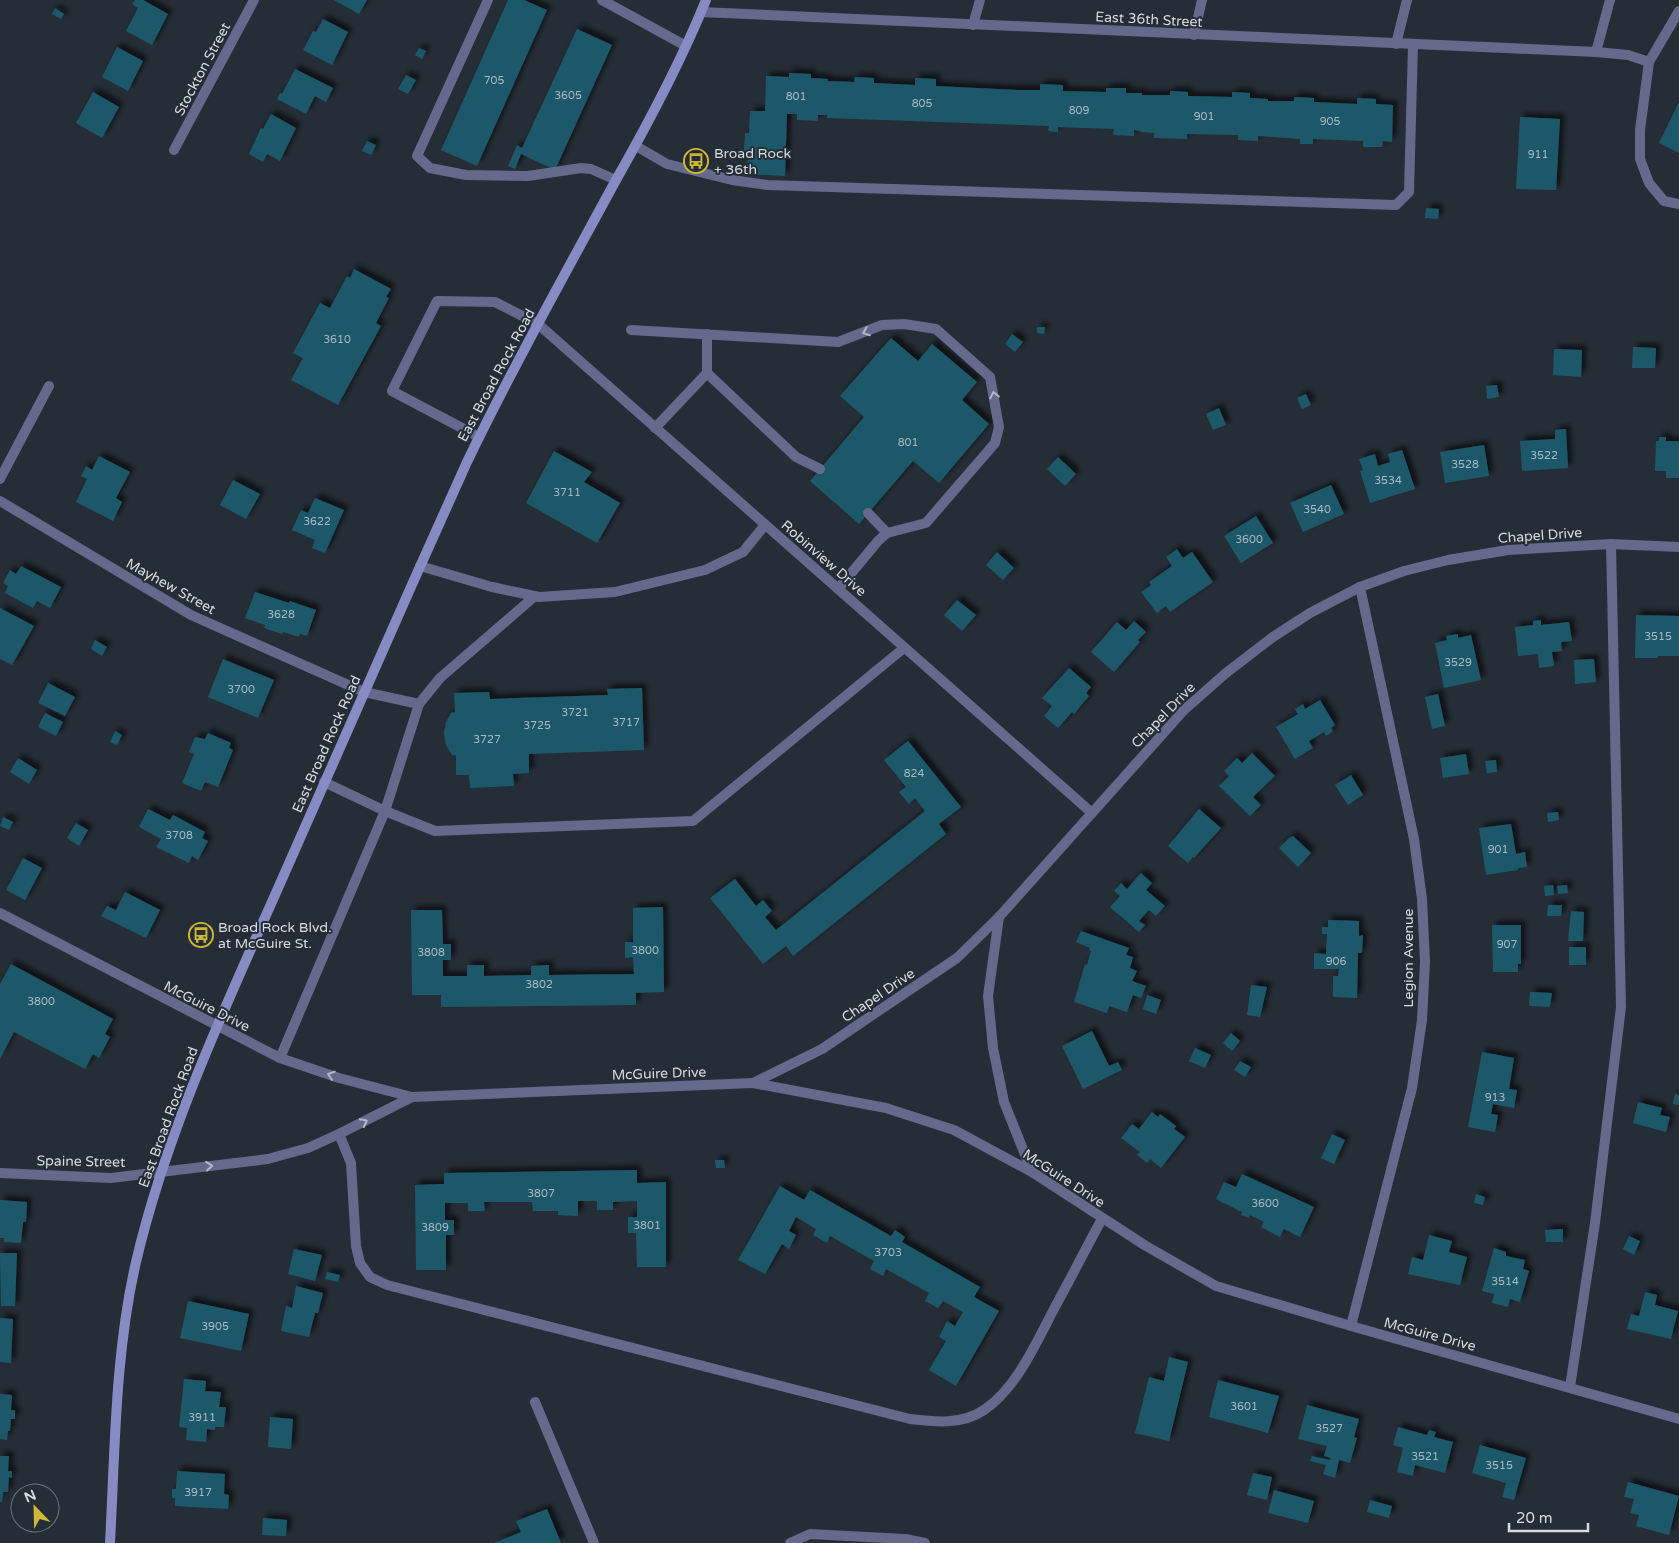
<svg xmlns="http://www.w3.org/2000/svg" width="1679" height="1543" font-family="'Varela Round',sans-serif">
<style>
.building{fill:#1f5969;filter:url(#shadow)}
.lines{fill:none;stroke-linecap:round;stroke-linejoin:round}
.lane{stroke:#65698c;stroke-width:10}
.street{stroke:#65698c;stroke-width:10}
.secondary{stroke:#868bc3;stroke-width:10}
.oneway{stroke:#b3b9c8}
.labels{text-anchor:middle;stroke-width:4;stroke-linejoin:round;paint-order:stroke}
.number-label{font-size:11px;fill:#a8bac3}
.street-label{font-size:14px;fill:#d5dbe1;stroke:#252d36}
.poi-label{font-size:14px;fill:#d5dbe1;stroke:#252d36;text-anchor:start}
</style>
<defs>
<filter id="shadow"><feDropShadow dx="4.5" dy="-4.5" stdDeviation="2.5" flood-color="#0009"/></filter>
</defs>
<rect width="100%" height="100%" fill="#252d36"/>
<g class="building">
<path d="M135,0H143L168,14L152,45L126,31L138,8L132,4Z"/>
<path d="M334,0H367L359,14Z"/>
<path d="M508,0H524L547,10L477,166L441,150Z"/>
<path d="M55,8L64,14L61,19L52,14Z"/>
<path d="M323,19L348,32L332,65L303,50L313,31L316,32Z"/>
<path d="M577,29L612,45L555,170L521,154L515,169L508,166L517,145L522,148Z"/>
<path d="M117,47L143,61L128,91L102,77Z"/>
<path d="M419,48L426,51L422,59L415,55Z"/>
<path d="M295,69L333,88L326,102L315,96L306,114L277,99L280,93L282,94Z"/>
<path d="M789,73L811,74V78L828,79V81L854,82L855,77L874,78V83L915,85V78L936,79V86L1018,90H1040V84L1063,85V91L1106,92V88H1126V93H1142V95H1170V91L1188,92V96L1232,97V92L1250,93V98L1268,99V101H1294V97L1314,98V102L1357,104V98L1376,99V104L1393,105L1392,142L1383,141L1382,147H1363V141L1313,139V144H1300V139L1258,136V141L1238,140V135L1187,134V139L1154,138V133L1141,132L1140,131L1134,130V136L1113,135L1114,129L1058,127V132L1048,131L1049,126L827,118V115H818V121L797,120V114H787L785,176L747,174L748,151H744L745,133H749L750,111H765L766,76L789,77Z"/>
<path d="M406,75L416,80L408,94L398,89Z"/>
<path d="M93,92L119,107L102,138L76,123Z"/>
<path d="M1679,102V153L1659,143Z"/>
<path d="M271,114L296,128L280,161L267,154L263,162L249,154L261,128L263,129Z"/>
<path d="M1520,117L1560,119L1556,190L1516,189Z"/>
<path d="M367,141L376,145L371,155L362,151Z"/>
<path d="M1426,208L1439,209L1438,219L1425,218Z"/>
<path d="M354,269L391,289L386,297L389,298L376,323L381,326L338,405L291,380L303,358L293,353L320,303L330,308L347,276L350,278Z"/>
<path d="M1037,327H1045L1044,334L1037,333Z"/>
<path d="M1012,334L1023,342L1015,352L1005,344Z"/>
<path d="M891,338L918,361L932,344L977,382L962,400L989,424L939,483L913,461L859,524L810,481L864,417L840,396Z"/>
<path d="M1633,347L1656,348L1655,368H1632Z"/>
<path d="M1554,349L1582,350L1581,377L1553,375Z"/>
<path d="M1497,385L1499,397L1487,399L1486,386Z"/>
<path d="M1306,394L1311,405L1302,409L1297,398Z"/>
<path d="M1219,408L1226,425L1213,430L1206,414Z"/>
<path d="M1566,429L1568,468L1522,471L1520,441L1555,439V430Z"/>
<path d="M1659,437H1666V441H1679V478H1666V471H1655L1656,441H1659Z"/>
<path d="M1484,445L1489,476L1445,483L1440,452Z"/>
<path d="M1402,450L1415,489L1370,503L1360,471L1363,470L1359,459L1375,454L1378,466L1390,462L1388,454Z"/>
<path d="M554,451L592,472L584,482L620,503L597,543L526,503Z"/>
<path d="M99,456L130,472L116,498L122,502L113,521L76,502L87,479L81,476L86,466L92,470Z"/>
<path d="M1058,457L1076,474L1065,486L1047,469Z"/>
<path d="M233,480L260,494L246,519L220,505Z"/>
<path d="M1331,485L1344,514L1303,532L1290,503Z"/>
<path d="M315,498L344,510L325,553L312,548L315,540L292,530L301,510L308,513Z"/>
<path d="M1256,516L1273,543L1241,563L1224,536Z"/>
<path d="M1177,549L1183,558L1192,552L1213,582L1170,612L1166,606L1157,613L1141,592L1151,585L1149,582L1172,566L1166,557Z"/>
<path d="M997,552L1014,568L1003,580L986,565Z"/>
<path d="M21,566L61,587L50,608L37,601L33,608L5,593L8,586L3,583L10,570L16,574Z"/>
<path d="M255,592L289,603L290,601L316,610L307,636L300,634L299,637L283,632L282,634L264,628L265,625L245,618Z"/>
<path d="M957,600L976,615L962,631L944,615Z"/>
<path d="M0,608L34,626L12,665L0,659Z"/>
<path d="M1636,615L1679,616V656H1658V658H1635Z"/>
<path d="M1541,620V625L1569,622L1572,641L1561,642L1562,651L1552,652L1554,666L1539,668L1538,654L1518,656L1515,627L1533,625V621Z"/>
<path d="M1134,621L1146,632L1138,640L1140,642L1114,672L1091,652L1117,622L1126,630Z"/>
<path d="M1458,634V638L1471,635L1481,680L1444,688L1435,643L1447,640L1446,636Z"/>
<path d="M95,640L107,647L102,656L91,649Z"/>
<path d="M223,659L274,680L258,718L208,697Z"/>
<path d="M1594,659L1596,682L1575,684L1574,660Z"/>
<path d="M1069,668L1091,687L1086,693L1089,696L1074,714L1072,712L1058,728L1044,716L1052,706L1042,698Z"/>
<path d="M48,683L75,697L65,716L38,703Z"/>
<path d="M642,688L644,750L529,754V773L513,774L514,786L470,788L469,775H456V755H452L446,745L444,733L446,722L451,713L455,712L454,693L489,692L490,699L608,695L607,689Z"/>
<path d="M1438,694L1445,726L1432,729L1425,697Z"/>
<path d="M1320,700L1335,725L1331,728L1333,731L1326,736L1324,732L1309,741L1313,748L1295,759L1276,727L1298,714L1295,709L1303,704L1305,709Z"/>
<path d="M45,713L63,722L56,736L38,727Z"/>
<path d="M115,731L122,735L117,745L110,742Z"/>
<path d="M208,733L231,743L229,748L233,750L218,787L205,782L201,791L182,783L194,754L189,752L195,737L205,739Z"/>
<path d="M908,741L961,807L939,824L946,834L793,956L786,946L763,964L710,898L735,879L756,906L763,900L772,911L765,917L776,930L925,811L915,798L909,804L899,792L906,787L884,760Z"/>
<path d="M1252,753L1275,776L1253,797L1261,805L1250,816L1219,786L1229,776L1224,771L1237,758L1242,763Z"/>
<path d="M1466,754L1469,774L1443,778L1440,758Z"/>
<path d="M18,758L37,770L29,784L10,772Z"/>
<path d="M1496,760L1497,772L1487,773L1485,761Z"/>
<path d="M1351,775L1363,795L1348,805L1335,785Z"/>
<path d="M148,809L170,820L173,815L205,832L202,838L208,841L198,860L192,856L189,863L156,847L161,839L139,827Z"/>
<path d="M1199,809L1221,828L1194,858L1193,857L1188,863L1168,846Z"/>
<path d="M1558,812L1559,820L1548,822L1547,813Z"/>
<path d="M3,817L13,822L9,830L0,826Z"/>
<path d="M76,823L88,830L79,846L67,838Z"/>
<path d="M1511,824L1516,854L1525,852L1527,867L1518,868V870L1486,875L1479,828Z"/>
<path d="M1293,836L1311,853L1298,867L1279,848L1289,838Z"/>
<path d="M23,858L42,868L25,900L6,890Z"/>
<path d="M1141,873L1152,883L1146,890L1165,906L1156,916L1149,910L1139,921L1145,925L1139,932L1110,907L1120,896L1114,891L1121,883L1127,889Z"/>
<path d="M1553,885L1554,895L1545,896L1544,886Z"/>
<path d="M1567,885L1568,893L1558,894L1557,886Z"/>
<path d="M125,892L160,910L146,938L101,916L107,906L116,910Z"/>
<path d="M1548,905H1562L1561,916H1547Z"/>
<path d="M663,907L664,992L636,993V1005L441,1007V995H412L411,910H442L443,944H451V960H443V976H467V965H484V976L531,975V966L549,965V975L634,974L633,957L625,958V942H633V908Z"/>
<path d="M1571,911L1584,912L1583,941H1568Z"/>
<path d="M1328,920L1359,921V936L1363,935L1362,953H1358L1357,998L1333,997V976H1338L1339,969H1314V953L1326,954L1327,934H1322V927H1328Z"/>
<path d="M1492,925H1521V964H1518V972H1493Z"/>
<path d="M1081,931L1129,948L1126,955L1133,957L1130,968L1137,971L1132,981L1146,986L1141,998L1133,995L1127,1012L1109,1006L1107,1013L1074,1002L1085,964L1087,965L1091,951L1089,950L1090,948L1076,942Z"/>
<rect x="1569" y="947" width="17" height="18"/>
<path d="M11,964L113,1019L105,1034L110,1037L99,1058L93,1054L85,1069L14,1032L0,1059V984Z"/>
<path d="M1251,985L1267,987L1260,1017L1247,1015Z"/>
<path d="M1530,992L1552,993L1550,1007L1529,1006Z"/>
<path d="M1147,995L1161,1000L1156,1014L1143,1009Z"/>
<path d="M1092,1031L1109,1066L1118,1062L1122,1070L1083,1089L1062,1046Z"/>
<path d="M1231,1033L1240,1041L1232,1051L1223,1043Z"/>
<path d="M1195,1048L1211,1055L1205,1068L1189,1061Z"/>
<path d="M1482,1052L1514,1058L1509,1089L1517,1090L1514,1108L1493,1104L1491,1114L1498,1115L1495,1132L1468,1127Z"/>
<path d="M1240,1061L1251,1067L1245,1077L1234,1070Z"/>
<path d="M1675,1094L1679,1095V1105L1673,1104Z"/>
<path d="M1638,1102L1662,1108L1660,1115L1670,1117L1666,1132L1633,1123Z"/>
<path d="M1152,1112L1158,1117L1160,1114L1176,1126L1174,1129L1185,1137L1161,1168L1150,1159L1147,1163L1137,1155L1140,1152L1121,1138L1132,1124L1139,1129Z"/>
<path d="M1332,1134L1345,1140L1334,1164L1321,1158Z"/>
<path d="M715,1160H724L725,1168H716Z"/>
<path d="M637,1170V1183L666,1182V1267H637L636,1233H628V1217H637V1201L613,1202V1210H597V1201H578V1216L558,1215V1211H533L532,1202H484L485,1211H468V1203H445V1220H454V1235H446V1270H416L415,1185L444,1184V1173Z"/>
<path d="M1242,1174L1314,1207L1300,1237L1284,1229L1280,1237L1261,1227L1264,1222L1250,1215L1249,1218L1241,1215L1242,1212L1216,1199L1224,1182L1236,1187Z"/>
<path d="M780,1186L804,1200L810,1190L891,1236L895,1230L905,1237L902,1242L980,1287L974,1297L999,1311L956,1386L929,1370L946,1341L939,1337L947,1321L955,1326L963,1312L943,1301L938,1308L925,1301L929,1293L886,1269L883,1276L870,1269L874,1261L830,1236L827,1243L813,1235L816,1229L796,1217L789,1231L796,1235L789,1249L782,1244L765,1274L738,1260Z"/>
<path d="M1476,1194L1485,1197L1483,1205L1474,1203Z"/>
<path d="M0,1200L27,1202L26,1222H23L21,1243L4,1242V1238H0Z"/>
<path d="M1563,1229V1242H1546L1545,1230Z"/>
<path d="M1429,1235L1452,1241L1449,1252L1467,1257L1460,1285L1408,1274L1412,1257L1423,1260Z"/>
<path d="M1629,1236L1640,1241L1634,1255L1623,1249Z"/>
<path d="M1494,1248L1506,1252V1256L1525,1260L1523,1269L1529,1271L1520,1302L1510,1299L1508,1307L1492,1303L1494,1294L1482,1291Z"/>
<path d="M294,1249L322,1255L315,1281L288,1274Z"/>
<path d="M0,1253H17L15,1306H1Z"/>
<path d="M327,1272L340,1275L338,1282L325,1279Z"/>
<path d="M296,1286L323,1293L318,1313H315L309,1337L281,1331L286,1306L292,1308Z"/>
<path d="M1645,1292L1657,1295L1655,1305L1678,1311L1671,1339L1627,1329L1631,1314L1639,1316Z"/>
<path d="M188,1301L249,1314L241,1351L180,1338Z"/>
<path d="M0,1318L13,1319L11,1363L0,1362Z"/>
<path d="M1169,1357L1188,1362L1169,1441L1135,1433L1149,1377L1164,1381Z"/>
<path d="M184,1379L206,1381L205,1391L221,1392L219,1407H226L224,1427H215V1430L207,1429L206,1442L186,1440L187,1428L179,1427Z"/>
<path d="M1218,1380L1279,1396L1268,1433L1209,1417Z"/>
<path d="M0,1394L12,1395L11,1410H15V1419H11L10,1431H8L7,1440L0,1439Z"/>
<path d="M1307,1405L1359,1419L1354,1437L1357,1438L1350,1463L1339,1460L1335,1478L1323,1474L1326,1465L1310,1461L1312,1456L1330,1460L1331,1458L1324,1456L1327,1446L1298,1439Z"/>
<path d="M270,1417L293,1419L291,1449L268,1447Z"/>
<path d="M1398,1427L1427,1435L1429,1430L1436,1432L1434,1437L1453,1442L1445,1473L1415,1465L1413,1476L1397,1472L1403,1448L1393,1445Z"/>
<path d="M1480,1445L1526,1458L1514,1500L1502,1497L1506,1483L1472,1473Z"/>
<path d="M0,1456H9L8,1471H12V1478L9,1477L8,1492H3L2,1502H0Z"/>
<path d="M177,1471L225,1474L224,1494L229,1495L228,1509L175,1506V1498H172V1489H176Z"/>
<path d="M1253,1473L1272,1477L1267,1500L1247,1495Z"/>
<path d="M1628,1482L1679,1496L1669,1535L1636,1526L1639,1515L1630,1513L1634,1499L1624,1497Z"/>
<path d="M1274,1490L1314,1501L1308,1523L1268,1513Z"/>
<path d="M1370,1500L1392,1506L1389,1518L1367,1512Z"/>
<path d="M547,1509L561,1543H494L521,1532L516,1521Z"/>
<path d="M263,1518L287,1520L286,1536L262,1535Z"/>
</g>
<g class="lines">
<g class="lane">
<path d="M488,0L417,156L430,168L466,175L528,176L581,168L591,169L616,180"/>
<path d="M973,25L980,0"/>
<path d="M1396,44L1407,0"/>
<path d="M1596,52L1628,55L1649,62L1640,130V159L1649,183L1664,201L1679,204"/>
<path d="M1649,62L1679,11"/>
<path d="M636,146L667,164L732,180L767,185L1396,205L1409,192L1413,44"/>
<path d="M631,330L838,342L882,325L904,324L936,329L990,377L999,427L995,443L926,523L887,533L878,541L838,589"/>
<path d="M707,373V334"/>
<path d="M655,428L707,373L796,457L820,469"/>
<path d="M479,437L392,391L437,301L495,302L538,324"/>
<path d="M868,513L887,533"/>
<path d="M420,566L492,587L539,597L615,592L705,570L743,552L765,525"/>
<path d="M364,692L419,704L440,678L535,596"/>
<path d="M324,782L385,811L419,704"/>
<path d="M280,1058L385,811L435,831L693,821L904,648"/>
<path d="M339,1134L351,1163L356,1246L360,1263L370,1277L387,1285L910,1419C935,1422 962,1425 984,1410C1017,1388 1037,1341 1055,1307C1071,1278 1086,1248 1102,1219"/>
<path d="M1570,1387L1595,1223L1621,1007L1611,544"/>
<path d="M535,1402L594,1543"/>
<path d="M790,1543L810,1534L905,1539L925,1543"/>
</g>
<g class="street">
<path d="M602,0L686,46"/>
<path d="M701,12L1596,52L1610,0"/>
<path d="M1194,35L1202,0"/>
<path d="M174,150L254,0"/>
<path d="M538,324L1092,813"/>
<path d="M0,479L49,386"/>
<path d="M0,501L191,615L364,692"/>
<path d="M0,913L280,1058L339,1078L412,1097L753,1083L886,1108L954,1130L1032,1172L1146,1246L1216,1286L1351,1326L1679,1419"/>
<path d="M999,917L988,996L993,1048L1004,1102L1032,1172"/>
<path d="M753,1083L822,1049L957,958L999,917L1184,710L1226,673L1273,637L1310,613L1360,587L1404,571L1448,560L1508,550L1611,544L1679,547"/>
<path d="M0,1173L111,1178L268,1159L308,1148L339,1134L412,1097"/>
<path d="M1351,1326L1412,1088L1422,1020L1425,962L1422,899L1414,839L1360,587"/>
</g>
<path class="secondary" d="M110,1543C115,1450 115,1353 136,1262C166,1134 222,1014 275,895C338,751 402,606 467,462C513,367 565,274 616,180C649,122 681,62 706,0"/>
</g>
<defs><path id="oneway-chevron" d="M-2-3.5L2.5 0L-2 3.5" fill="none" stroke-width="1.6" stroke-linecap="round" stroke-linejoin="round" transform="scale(1.25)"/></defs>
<g class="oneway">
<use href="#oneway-chevron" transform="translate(866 332) rotate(159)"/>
<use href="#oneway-chevron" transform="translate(994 395) rotate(-102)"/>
<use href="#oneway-chevron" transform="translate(331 1075) rotate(-161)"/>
<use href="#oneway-chevron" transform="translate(364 1122) rotate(-27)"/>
<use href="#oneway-chevron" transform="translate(209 1166) rotate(-6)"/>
</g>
<defs>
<symbol id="bus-ring" viewBox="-11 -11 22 22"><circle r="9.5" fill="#252d36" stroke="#cfb837" stroke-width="1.5"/><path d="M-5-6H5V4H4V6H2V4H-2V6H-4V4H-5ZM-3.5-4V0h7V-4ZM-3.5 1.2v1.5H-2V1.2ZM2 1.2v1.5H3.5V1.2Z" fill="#cfb837"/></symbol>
</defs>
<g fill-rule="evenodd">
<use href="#bus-ring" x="682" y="147" width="28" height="28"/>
<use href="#bus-ring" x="187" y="921" width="28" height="28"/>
</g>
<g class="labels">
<g class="number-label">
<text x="494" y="84">705</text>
<text x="568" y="99">3605</text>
<text x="796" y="100">801</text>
<text x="922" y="107">805</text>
<text x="1079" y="114">809</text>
<text x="1204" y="120">901</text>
<text x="1330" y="125">905</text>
<text x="1538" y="158">911</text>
<text x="337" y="343">3610</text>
<text x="908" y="446">801</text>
<text x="1544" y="459">3522</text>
<text x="1465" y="468">3528</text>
<text x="1388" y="484">3534</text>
<text x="567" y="496">3711</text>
<text x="1317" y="513">3540</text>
<text x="317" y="525">3622</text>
<text x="1249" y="543">3600</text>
<text x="281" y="618">3628</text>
<text x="1658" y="640">3515</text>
<text x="1458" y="666">3529</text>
<text x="241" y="693">3700</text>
<text x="575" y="716">3721</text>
<text x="626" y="726">3717</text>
<text x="537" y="729">3725</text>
<text x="487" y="743">3727</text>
<text x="914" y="777">824</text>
<text x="179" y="839">3708</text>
<text x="1498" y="853">901</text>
<text x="1507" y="948">907</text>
<text x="645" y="954">3800</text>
<text x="431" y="956">3808</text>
<text x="1336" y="965">906</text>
<text x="539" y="988">3802</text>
<text x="41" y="1005">3800</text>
<text x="1495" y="1101">913</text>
<text x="541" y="1197">3807</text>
<text x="1265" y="1207">3600</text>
<text x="647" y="1229">3801</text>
<text x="435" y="1231">3809</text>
<text x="888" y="1256">3703</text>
<text x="1505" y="1285">3514</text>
<text x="215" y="1330">3905</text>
<text x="1244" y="1410">3601</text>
<text x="202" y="1421">3911</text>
<text x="1329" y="1432">3527</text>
<text x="1425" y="1460">3521</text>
<text x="1499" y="1469">3515</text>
<text x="198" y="1496">3917</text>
</g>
<g class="street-label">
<text transform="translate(1149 19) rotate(3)" y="5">East 36th Street</text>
<text transform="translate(202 69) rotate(-62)" y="5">Stockton Street</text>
<text transform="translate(496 375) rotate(-62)" y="5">East Broad Rock Road</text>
<text transform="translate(1540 535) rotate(-4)" y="5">Chapel Drive</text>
<text transform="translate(824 558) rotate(41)" y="5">Robinview Drive</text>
<text transform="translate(171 586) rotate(29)" y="5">Mayhew Street</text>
<text transform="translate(1163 715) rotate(-46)" y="5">Chapel Drive</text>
<text transform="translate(326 744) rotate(-66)" y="5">East Broad Rock Road</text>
<text transform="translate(1408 958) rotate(-90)" y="5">Legion Avenue</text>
<text transform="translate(878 995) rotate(-34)" y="5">Chapel Drive</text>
<text transform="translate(207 1006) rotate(27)" y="5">McGuire Drive</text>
<text transform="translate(659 1073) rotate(-2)" y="5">McGuire Drive</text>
<text transform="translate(168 1117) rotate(-70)" y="5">East Broad Rock Road</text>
<text transform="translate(81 1161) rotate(1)" y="5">Spaine Street</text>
<text transform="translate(1064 1178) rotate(33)" y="5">McGuire Drive</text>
<text transform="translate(1430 1334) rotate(15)" y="5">McGuire Drive</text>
</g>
<g class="poi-label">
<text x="714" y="158">Broad Rock<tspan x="714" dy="16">+ 36th</tspan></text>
<text x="218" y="932">Broad Rock Blvd.<tspan x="218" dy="16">at McGuire St.</tspan></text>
</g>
</g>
<g transform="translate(35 1508) rotate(337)"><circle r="24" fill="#252d36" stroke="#6b737a"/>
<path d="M0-4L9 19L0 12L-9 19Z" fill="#cfb837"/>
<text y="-8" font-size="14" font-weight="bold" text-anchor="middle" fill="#d5dbe1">N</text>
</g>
<path d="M1509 1523v8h79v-8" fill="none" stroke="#d5dbe1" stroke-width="2.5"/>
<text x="1516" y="1523" font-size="15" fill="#d5dbe1" stroke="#252d36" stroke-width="4" paint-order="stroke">20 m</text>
</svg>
